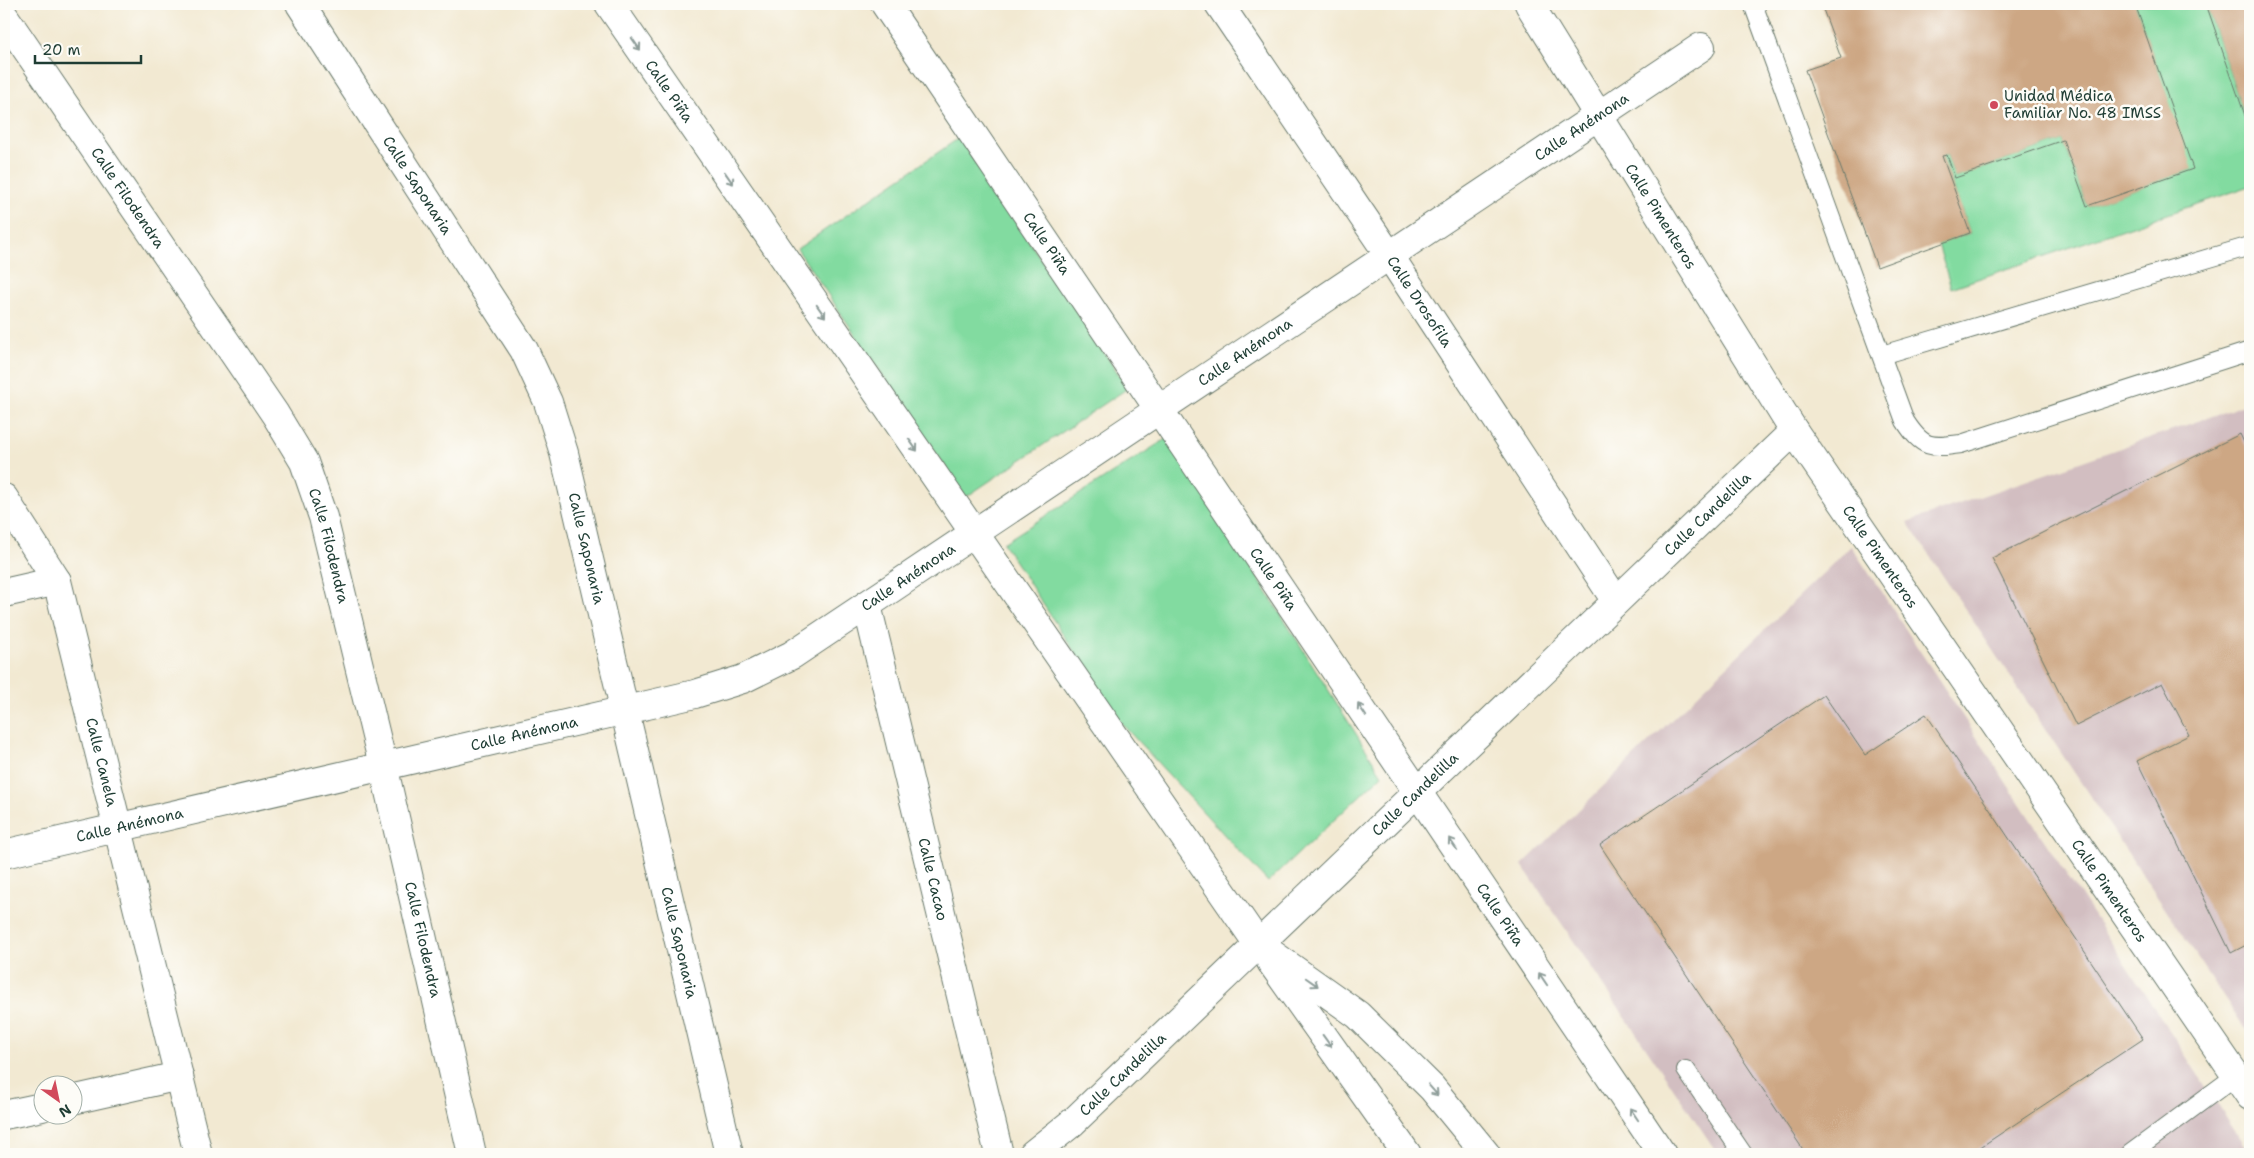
<svg xmlns="http://www.w3.org/2000/svg" width="2254" height="1158" font-family="'Shantell Sans',sans-serif">
<style>
.industrial{fill:#d2bec1}
.green{fill:#82dba0;stroke:#508c6a}
.building{fill:#cda784}
.lines{fill:none;stroke-linecap:round;stroke-linejoin:round}
.service-casing{stroke:#69796b;stroke-width:20}
.minor-casing{stroke:#69796b;stroke-width:30}
.secondary-casing{stroke:#69796b;stroke-width:30}
.primary-casing{stroke:#69796b;stroke-width:30}
.service{stroke:#fff;stroke-width:18}
.minor{stroke:#fff;stroke-width:28}
.secondary{stroke:#fff;stroke-width:28}
.primary{stroke:#fff;stroke-width:28}
.oneway{stroke:#8f9e9a}
.poi-dot{fill:#d1495b;stroke:#fdfcf7;stroke-width:2}
.labels{text-anchor:middle;stroke-width:5;stroke-linejoin:round;paint-order:stroke}
.street-label{font-size:15px;fill:#1f3d34;stroke:#fdfcf7}
.poi-label{font-size:15px;fill:#1f3d34;stroke:#fdfcf7;text-anchor:start}
</style>
<rect width="100%" height="100%" fill="#fdfcf7"/>
<filter id="ink" filterUnits="userSpaceOnUse"><feTurbulence type="fractalNoise" baseFrequency=".02" numOctaves="2"/><feDisplacementMap in="SourceGraphic" scale="10" xChannelSelector="R" yChannelSelector="G"/><feConvolveMatrix kernelMatrix="1 2 1 2 8 2 1 2 1" color-interpolation-filters="sRGB"/></filter>
<filter id="wash" filterUnits="userSpaceOnUse"><feTurbulence type="fractalNoise" baseFrequency=".0096" numOctaves="4" result="noise"/><feDisplacementMap in="SourceGraphic" scale="20" xChannelSelector="R" yChannelSelector="G"/><feGaussianBlur stdDeviation="1.12" result="paint"/><feColorMatrix in="noise" values="0 0 0 0 0 0 0 0 0 0 0 0 0 0 0 0 0 1.4 0 .05"/><feComposite in="paint" operator="in"/></filter>
<g filter="url(#wash)">
<rect width="100%" height="100%" fill="#f2e9d2"/>
<g class="industrial">
<path d="M2250,403V1036L1907,522Z"/>
<path d="M1851,546L2250,1154H1718L1522,865Z"/>
</g>
<g class="green">
<path d="M2135,4H2206L2250,131V186L1951,288L1938,244L1970,233L1942,156L1947,155L1955,178L2063,140L2087,206L2192,169Z"/>
<path d="M959,138L1128,388L966,497L797,249Z"/>
<path d="M1169,437L1382,775L1268,882L1121,723L1003,543Z"/>
</g>
<g id="blocks">
<g class="building">
<path d="M1821,4H2135L2193,169L2087,206L2063,140L1955,178L1947,155L1942,156L1970,233L1877,267L1805,70L1841,58Z"/>
<path d="M2206,4H2250V126L2249,127Z"/>
<path d="M2240,434L2250,455V943L2231,953L2137,761L2189,735L2162,683L2076,726L1992,558Z"/>
<path d="M1824,695L1865,755L1926,714L2143,1039L1970,1154H1806L1600,845Z"/>
</g>
</g>
</g>
<g filter="url(#ink)">
<use href="#blocks" fill-opacity="0" stroke="#69796b" stroke-width="1"/>
<g class="lines">
<defs>
<g id="service">
<path d="M1753,4L1905,421C1923,449 1931,448 1961,444L2250,351"/>
<path d="M1882,355L2250,246"/>
<path d="M1686,1070L1743,1154"/>
<path d="M2130,1154L2237,1075"/>
</g>
<g id="minor">
<path id="s1" d="M300,4L524,350L548,402L564,453L729,1154"/>
<path id="s2" d="M1219,4L1389,255L1616,601"/>
<path id="s3" d="M1529,4L1794,431L2250,1096"/>
<path id="s4" d="M4,16L275,414L304,462L323,517L383,765L472,1154"/>
<path id="s5" d="M4,498L57,581L198,1154"/>
<path d="M4,593L57,581"/>
<path id="s6" d="M867,605L999,1154"/>
<path id="s7" d="M4,854L695,694L743,679L792,655L1701,47"/>
<path d="M72,1100L179,1076"/>
<path d="M4,1115L42,1107"/>
<path id="s8" d="M1033,1154L1073,1122L1794,431"/>
</g>
<g id="secondary">
<path id="s9" d="M609,4L1258,944"/>
<path id="s10" d="M885,4L1662,1154"/>
</g>
<g id="primary">
<path d="M1258,944L1358,1015L1432,1088L1486,1154"/>
<path d="M1271,962L1407,1154"/>
</g>
</defs>
<use href="#service" class="service-casing"/>
<use href="#minor" class="minor-casing"/>
<use href="#secondary" class="secondary-casing"/>
<use href="#primary" class="primary-casing"/>
<use href="#service" class="service"/>
<use href="#minor" class="minor"/>
<use href="#secondary" class="secondary"/>
<use href="#primary" class="primary"/>
</g>
<defs><path id="oneway-shaft" d="M-6 0H5M1.5-3L5.5 0L1.5 3" fill="none" stroke-width="1.6" stroke-linecap="round" stroke-linejoin="round" transform="scale(1.25)"/></defs>
<g class="oneway">
<use href="#oneway-shaft" transform="translate(636 44) rotate(55)"/>
<use href="#oneway-shaft" transform="translate(729 178) rotate(55)"/>
<use href="#oneway-shaft" transform="translate(821 311) rotate(55)"/>
<use href="#oneway-shaft" transform="translate(913 445) rotate(55)"/>
<use href="#oneway-shaft" transform="translate(1362 710) rotate(-124)"/>
<use href="#oneway-shaft" transform="translate(1453 844) rotate(-124)"/>
<use href="#oneway-shaft" transform="translate(1543 979) rotate(-124)"/>
<use href="#oneway-shaft" transform="translate(1312 982) rotate(35)"/>
<use href="#oneway-shaft" transform="translate(1327 1041) rotate(54)"/>
<use href="#oneway-shaft" transform="translate(1433 1090) rotate(49)"/>
<use href="#oneway-shaft" transform="translate(1634 1114) rotate(-124)"/>
</g>
</g>
<circle class="poi-dot" cx="1994" cy="105" r="5"/>
<g class="labels">
<g class="street-label">
<text dy="5" stroke="none"><textPath href="#s9" startOffset="106">Calle Piña</textPath></text>
<text dy="5" stroke="none"><textPath href="#s7" startOffset="1764">Calle Anémona</textPath></text>
<text dy="5" stroke="none"><textPath href="#s1" startOffset="216">Calle Saponaria</textPath></text>
<text dy="5" stroke="none"><textPath href="#s4" startOffset="220">Calle Filodendra</textPath></text>
<text dy="5" stroke="none"><textPath href="#s3" startOffset="250">Calle Pimenteros</textPath></text>
<text dy="5" stroke="none"><textPath href="#s10" startOffset="289">Calle Piña</textPath></text>
<text dy="5" stroke="none"><textPath href="#s2" startOffset="359">Calle Drosofila</textPath></text>
<text dy="5" stroke="none"><textPath href="#s7" startOffset="1359">Calle Anémona</textPath></text>
<text dy="5" stroke="none"><textPath href="#s8" startOffset="930">Calle Candelilla</textPath></text>
<text dy="5" stroke="none"><textPath href="#s4" startOffset="625">Calle Filodendra</textPath></text>
<text dy="5" stroke="none"><textPath href="#s1" startOffset="621">Calle Saponaria</textPath></text>
<text dy="5" stroke="none"><textPath href="#s3" startOffset="655">Calle Pimenteros</textPath></text>
<text dy="5" stroke="none"><textPath href="#s7" startOffset="954">Calle Anémona</textPath></text>
<text dy="5" stroke="none"><textPath href="#s10" startOffset="694">Calle Piña</textPath></text>
<text dy="5" stroke="none"><textPath href="#s7" startOffset="534">Calle Anémona</textPath></text>
<text dy="5" stroke="none"><textPath href="#s5" startOffset="285">Calle Canela</textPath></text>
<text dy="5" stroke="none"><textPath href="#s8" startOffset="525">Calle Candelilla</textPath></text>
<text dy="5" stroke="none"><textPath href="#s7" startOffset="129">Calle Anémona</textPath></text>
<text dy="5" stroke="none"><textPath href="#s6" startOffset="282">Calle Cacao</textPath></text>
<text dy="5" stroke="none"><textPath href="#s3" startOffset="1060">Calle Pimenteros</textPath></text>
<text dy="5" stroke="none"><textPath href="#s10" startOffset="1099">Calle Piña</textPath></text>
<text dy="5" stroke="none"><textPath href="#s4" startOffset="1030">Calle Filodendra</textPath></text>
<text dy="5" stroke="none"><textPath href="#s1" startOffset="1026">Calle Saponaria</textPath></text>
<text dy="5" stroke="none"><textPath href="#s8" startOffset="120">Calle Candelilla</textPath></text>
</g>
<g class="poi-label">
<text x="2004" y="101">Unidad Médica<tspan x="2004" dy="17">Familiar No. 48 IMSS</tspan></text>
</g>
</g>
<rect width="2254" height="1158" fill="none" stroke="#fdfcf7" stroke-width="20"/>
<g transform="translate(58 1100) rotate(147)"><circle r="24" fill="#fdfcf7" stroke="#a4b0a9"/>
<path d="M0-4L9 19L0 12L-9 19Z" fill="#d1495b"/>
<text y="-8" font-size="14" font-weight="bold" text-anchor="middle" fill="#1f3d34">N</text>
</g>
<path d="M35 55v8h106v-8" fill="none" stroke="#1f3d34" stroke-width="2.5"/>
<text x="42" y="55" font-size="15" fill="#1f3d34" stroke="#fdfcf7" stroke-width="4" paint-order="stroke">20 m</text>
</svg>
